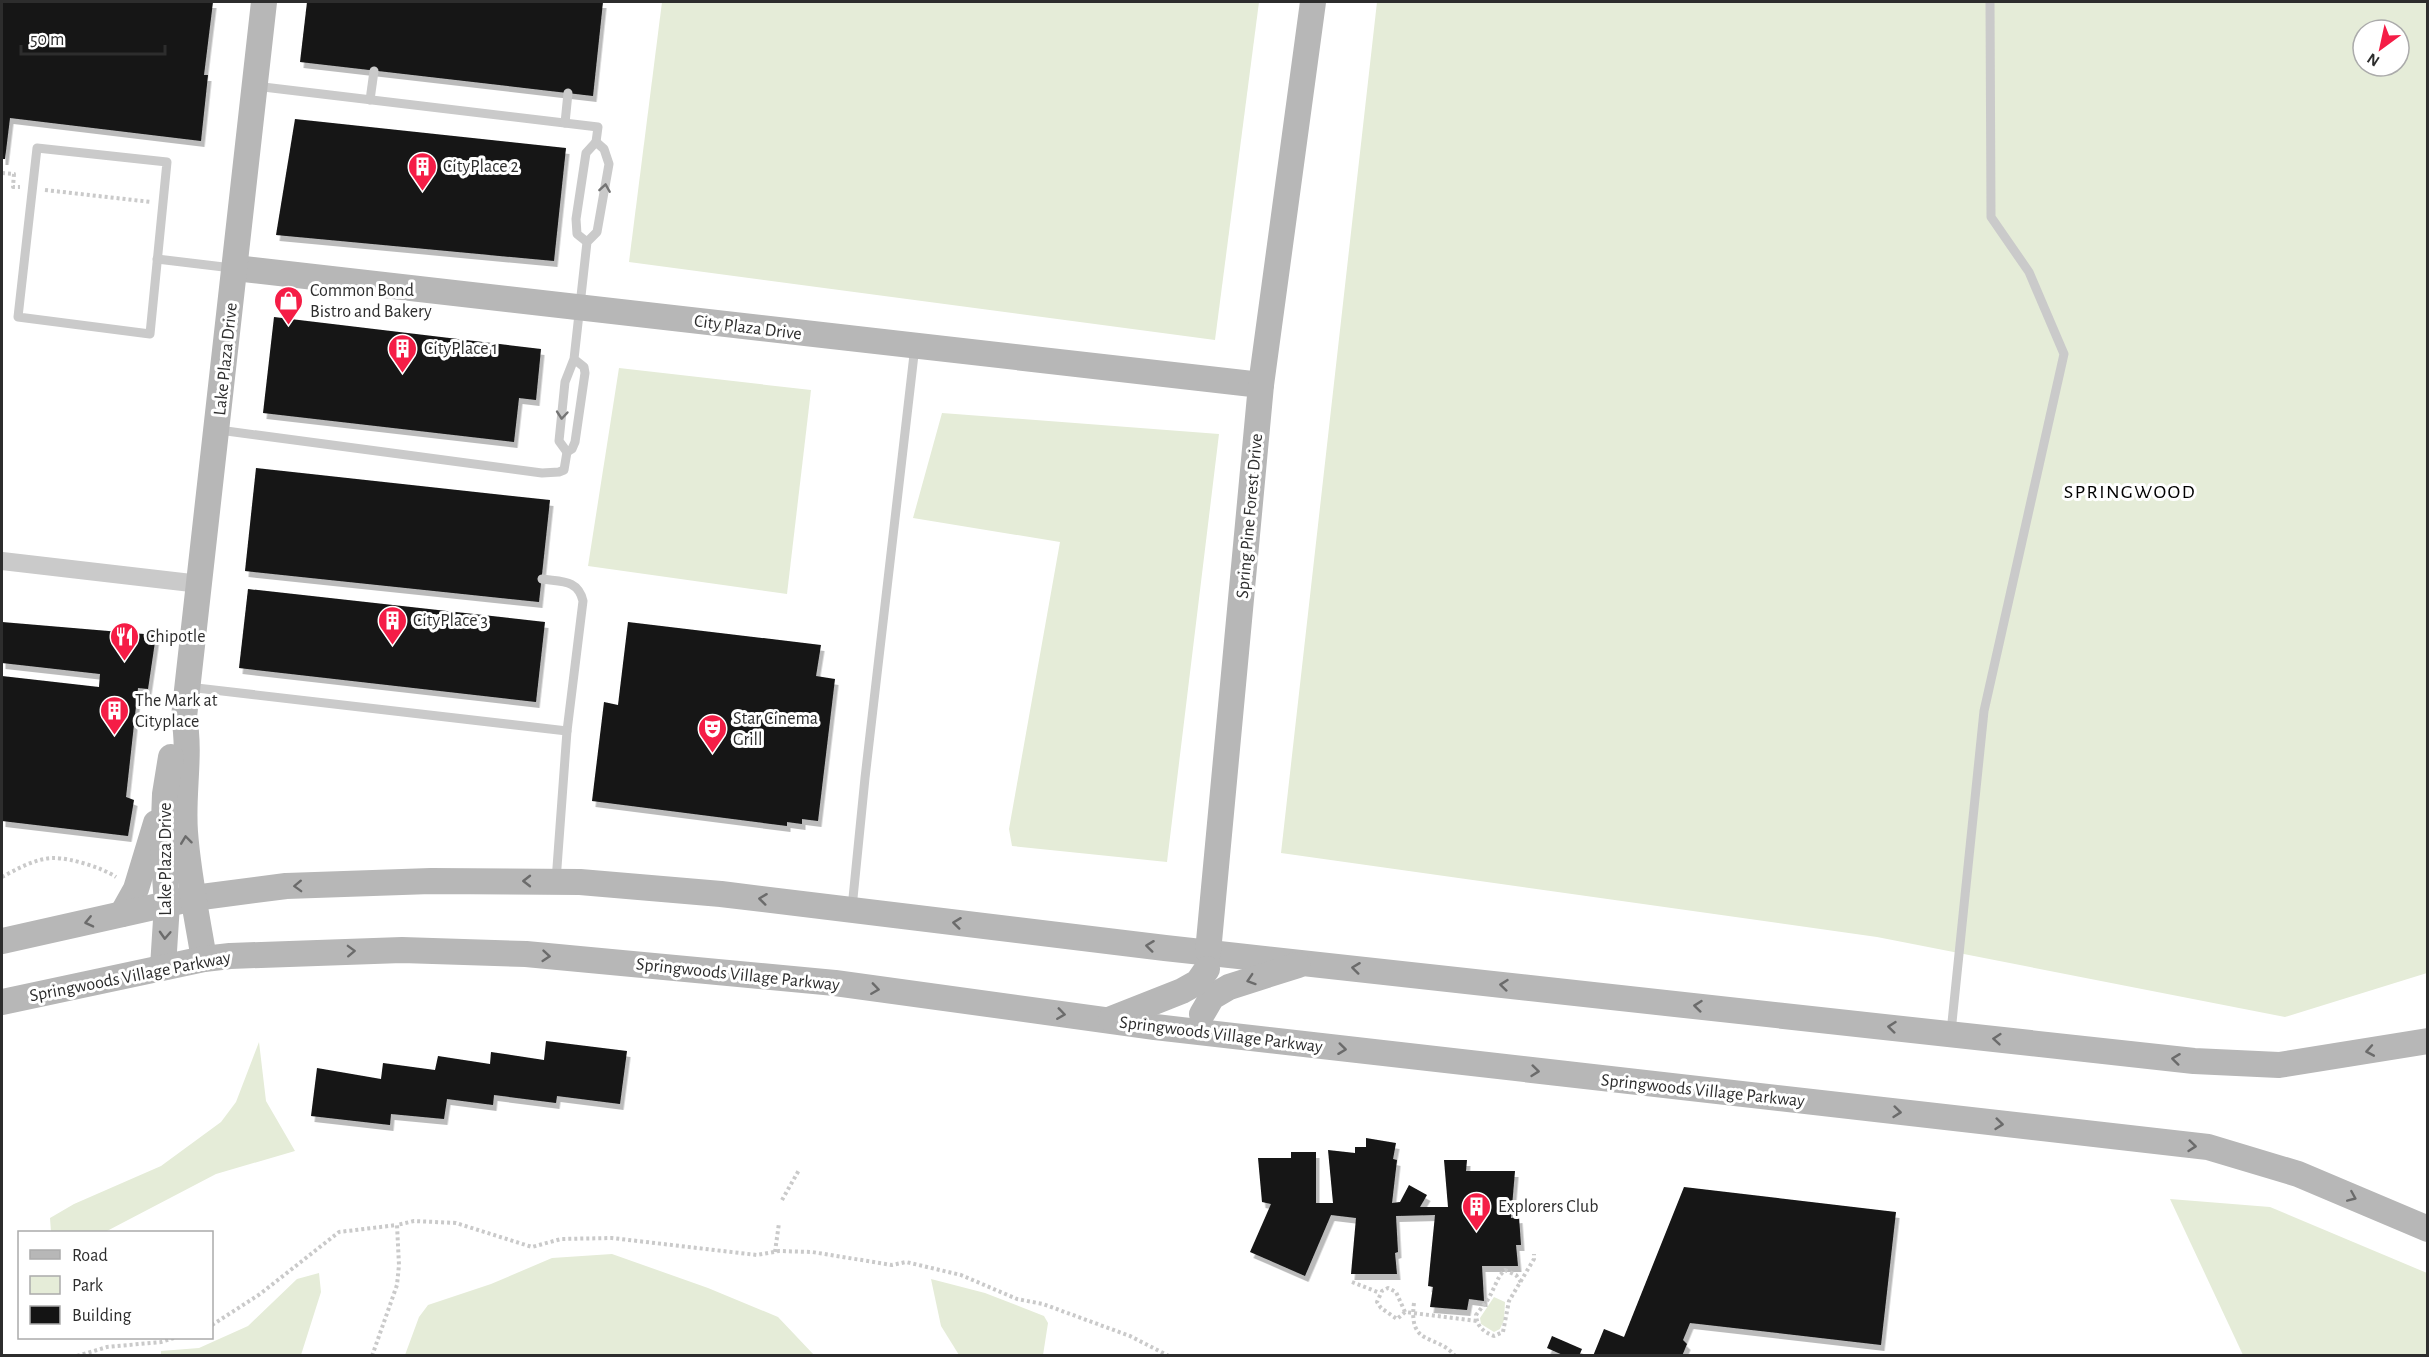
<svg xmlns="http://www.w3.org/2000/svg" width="2429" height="1357" font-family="'Alegreya Sans',sans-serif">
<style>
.green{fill:#e5ecd8;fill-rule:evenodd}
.building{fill:#141414;filter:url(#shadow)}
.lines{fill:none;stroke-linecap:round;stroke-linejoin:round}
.path{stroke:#cacaca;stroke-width:4;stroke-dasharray:3 3;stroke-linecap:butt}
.lane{stroke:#cacaca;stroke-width:9}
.street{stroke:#cacaca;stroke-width:18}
.secondary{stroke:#b7b7b7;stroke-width:26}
.oneway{stroke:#747474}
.oneway2{stroke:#6b6b6b}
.labels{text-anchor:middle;stroke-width:6;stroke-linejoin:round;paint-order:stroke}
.poi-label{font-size:18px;fill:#2d2d2d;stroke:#fff;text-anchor:start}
.street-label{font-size:18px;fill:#2d2d2d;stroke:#fff}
.neighbourhood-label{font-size:20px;letter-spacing:1.5px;fill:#000;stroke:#fff}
</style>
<defs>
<filter id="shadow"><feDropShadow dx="3.5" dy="6" stdDeviation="0" flood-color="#0004"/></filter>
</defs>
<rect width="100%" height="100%" fill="#fff"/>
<g class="green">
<path d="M662,2H1259L1215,340L629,262Z"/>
<path d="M1377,2H2427V973L2285,1017L1877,937L1281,853ZM2363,30H2399V66H2363Z"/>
<path d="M619,368L811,390L787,594L588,566Z"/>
<path d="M942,413L1219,434L1167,862L1012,846L1009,829L1060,542L913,518Z"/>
<path d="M259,1042L266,1101L295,1151L216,1174L105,1232H51L50,1218L74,1204L161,1166L221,1122L236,1102Z"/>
<path d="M2170,1199L2270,1207L2427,1273V1355H2243Z"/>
<path d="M612,1254L708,1288L778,1317L814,1355H405L419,1317L428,1305L491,1284L552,1258Z"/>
<path d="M319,1273L321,1292L301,1355H161V1351L199,1348L248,1326L297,1279Z"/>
<path d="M931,1279L985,1293L1044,1316L1048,1323L1043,1355H959L941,1326Z"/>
<path d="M1494,1297L1505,1302L1504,1320L1500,1329L1494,1332L1481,1324L1480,1318Z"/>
</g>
<g class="building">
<path d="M2,2H213L204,75H208L201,141L10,118L5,159H2Z"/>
<path d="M307,2H603L593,96L300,62Z"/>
<path d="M295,119L566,148L554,261L276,235Z"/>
<path d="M274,317L541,349L536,400L519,398L514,442L263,413Z"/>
<path d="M256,468L550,500L539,602L245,571Z"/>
<path d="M248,589L545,622L536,702L239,668Z"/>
<path d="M2,622L156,635L148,689L138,688L126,797L134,800L128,836L2,821V676L99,687L100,674L2,663Z"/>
<path d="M628,622L821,645L816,676L835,679L818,821L802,819V824L787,822V826L592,801L604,702L618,705Z"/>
<path d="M546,1041L627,1051L620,1104L557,1096L556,1103L494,1095L493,1105L447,1099L444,1119L391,1114L390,1125L311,1116L317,1068L381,1079L383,1063L435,1070L438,1056L490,1064L491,1052L544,1060Z"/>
<path d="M1366,1138L1396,1143L1393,1159L1397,1160L1392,1203L1400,1202L1409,1185L1427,1195L1420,1207H1448L1444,1160H1467L1466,1171H1515L1511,1218L1519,1217L1521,1245H1516L1518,1266H1482L1484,1301L1469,1299L1467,1310L1430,1307L1433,1287L1428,1286L1435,1215L1396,1216L1398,1252L1395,1253L1397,1274H1351L1356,1218L1331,1215L1305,1276L1250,1252L1271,1204L1262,1202L1258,1158H1291V1152H1316V1203H1333L1328,1150L1355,1153V1147H1366Z"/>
<path d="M1684,1187L1896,1212L1881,1345L1690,1323L1683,1340L1687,1344L1682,1356H1593L1604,1329L1624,1337Z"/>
<path d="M1552,1336L1582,1349L1579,1356H1565L1547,1348Z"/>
</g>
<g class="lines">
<g class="path">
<path d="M2,173L14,174L13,187H20"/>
<path d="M45,190L151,202"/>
<path d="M2,877C17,869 36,858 54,858C71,858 103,868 116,877"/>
<path d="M782,1200L799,1170"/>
<path d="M775,1252L779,1223"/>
<path d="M1352,1282L1380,1293"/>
<path d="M1521,1282L1516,1275L1505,1270L1500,1275L1489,1298L1476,1315C1477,1327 1484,1332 1494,1336L1503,1332L1509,1301L1534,1259V1254"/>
<path d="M1414,1303C1408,1348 1437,1333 1455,1356"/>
<path d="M1405,1312L1396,1292L1388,1288L1382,1291L1377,1302L1381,1308L1397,1319L1405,1312L1477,1321"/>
<path d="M212,1325L260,1294L339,1232L397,1225"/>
<path d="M77,1356L107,1347L161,1342L174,1338"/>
<path d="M372,1356L397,1285L399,1265L397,1225L414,1221L456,1223L532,1247L561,1239L612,1238L757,1255L779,1251L812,1252L892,1265L906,1262L961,1275L1017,1299L1043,1304L1130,1336L1169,1356"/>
</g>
<g class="lane">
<path d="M255,86L598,127L596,142"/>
<path d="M370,100L374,71"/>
<path d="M565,123L568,93"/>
<path d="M37,148L167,162L150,334L18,317Z"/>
<path d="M157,259L232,268"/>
<path d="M574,359L584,367L585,373L575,442L572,449L567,452L559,441L565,382L574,359L587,242L597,232L609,164L604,149L596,142L586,153L576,219L577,234L587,242"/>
<path d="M219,430L542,473L559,472L564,470L567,452"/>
<path d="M542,579C561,582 578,579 583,601L567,731L556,881"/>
<path d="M188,687L567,731"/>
<path d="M852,908L865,778L915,346"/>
<path d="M1951,1032L1984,711L2064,354L2029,272L1991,217L1990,2"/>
</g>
<path class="street" d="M2,561L200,584"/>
<g class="secondary">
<path d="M235,268L1261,385"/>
<path d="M122,914L136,889L156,823"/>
<path d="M2,941L194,898L286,886L431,881L580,882L721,894L1165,948L2194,1061L2279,1065L2428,1041"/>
<path d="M1208,952L1261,385L1313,2"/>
<path d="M204,959C197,917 188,874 185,832C182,793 191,755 184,717L264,2"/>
<path d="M163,967L167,904L163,848L165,794L171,757"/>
<path d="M2,1002L204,959L230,956L402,950L526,954L835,983L1155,1027L2208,1147L2298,1174L2428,1229"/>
<path d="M1202,1014L1212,997L1229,987L1298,965"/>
<path d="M1111,1019L1182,991L1198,982L1207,969"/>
</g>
</g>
<defs><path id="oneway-chevron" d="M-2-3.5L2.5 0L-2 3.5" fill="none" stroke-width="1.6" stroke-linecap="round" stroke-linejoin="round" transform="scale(1.5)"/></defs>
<g class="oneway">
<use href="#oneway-chevron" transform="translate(605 188) rotate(-81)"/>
<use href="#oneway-chevron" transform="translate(562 415) rotate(95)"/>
</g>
<g class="oneway2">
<use href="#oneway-chevron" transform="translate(186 840) rotate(-97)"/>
<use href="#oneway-chevron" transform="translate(527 881) rotate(-180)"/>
<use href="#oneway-chevron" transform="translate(298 886) rotate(178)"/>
<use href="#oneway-chevron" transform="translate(763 899) rotate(-173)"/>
<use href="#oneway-chevron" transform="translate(89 922) rotate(167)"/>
<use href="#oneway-chevron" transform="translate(957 923) rotate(-173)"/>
<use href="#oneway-chevron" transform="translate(165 935) rotate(93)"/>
<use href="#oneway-chevron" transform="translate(1150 946) rotate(-173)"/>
<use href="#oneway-chevron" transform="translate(351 951) rotate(-2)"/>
<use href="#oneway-chevron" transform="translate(546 956) rotate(5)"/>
<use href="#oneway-chevron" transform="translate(1356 968) rotate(-173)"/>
<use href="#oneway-chevron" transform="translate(1251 980) rotate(162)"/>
<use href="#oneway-chevron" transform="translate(1504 985) rotate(-174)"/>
<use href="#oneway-chevron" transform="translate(875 989) rotate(8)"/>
<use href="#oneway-chevron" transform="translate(1698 1006) rotate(-174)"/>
<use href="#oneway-chevron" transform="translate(1061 1014) rotate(8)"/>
<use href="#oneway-chevron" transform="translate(1892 1027) rotate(-174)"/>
<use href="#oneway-chevron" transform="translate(1997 1039) rotate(-175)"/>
<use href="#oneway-chevron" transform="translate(1342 1049) rotate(7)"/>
<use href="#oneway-chevron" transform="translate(2370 1051) rotate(170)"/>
<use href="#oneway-chevron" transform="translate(2176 1059) rotate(-173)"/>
<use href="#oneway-chevron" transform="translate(1535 1071) rotate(6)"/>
<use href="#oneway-chevron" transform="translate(1897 1112) rotate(6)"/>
<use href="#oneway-chevron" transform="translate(1999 1124) rotate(6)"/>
<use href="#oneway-chevron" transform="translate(2192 1146) rotate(6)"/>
<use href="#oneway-chevron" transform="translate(2352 1197) rotate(23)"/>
</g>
<defs>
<symbol id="building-pin" viewBox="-11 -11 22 30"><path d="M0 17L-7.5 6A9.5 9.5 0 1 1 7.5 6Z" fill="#f51d46" stroke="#fff"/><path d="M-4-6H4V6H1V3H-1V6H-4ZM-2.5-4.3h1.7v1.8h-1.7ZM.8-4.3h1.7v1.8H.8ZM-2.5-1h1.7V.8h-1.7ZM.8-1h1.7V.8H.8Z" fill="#fff"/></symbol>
<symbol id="shop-pin" viewBox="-11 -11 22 30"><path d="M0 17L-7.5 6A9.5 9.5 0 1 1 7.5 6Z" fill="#f51d46" stroke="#fff"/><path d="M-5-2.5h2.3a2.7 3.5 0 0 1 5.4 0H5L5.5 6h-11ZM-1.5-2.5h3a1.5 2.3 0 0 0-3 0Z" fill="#fff"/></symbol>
<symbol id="restaurant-pin" viewBox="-11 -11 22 30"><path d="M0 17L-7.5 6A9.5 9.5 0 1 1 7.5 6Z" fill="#f51d46" stroke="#fff"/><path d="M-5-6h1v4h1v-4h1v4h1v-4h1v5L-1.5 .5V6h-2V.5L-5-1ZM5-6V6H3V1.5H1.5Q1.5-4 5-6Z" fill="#fff"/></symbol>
<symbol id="theatre-pin" viewBox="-11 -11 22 30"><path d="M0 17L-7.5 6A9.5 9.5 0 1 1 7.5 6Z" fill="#f51d46" stroke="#fff"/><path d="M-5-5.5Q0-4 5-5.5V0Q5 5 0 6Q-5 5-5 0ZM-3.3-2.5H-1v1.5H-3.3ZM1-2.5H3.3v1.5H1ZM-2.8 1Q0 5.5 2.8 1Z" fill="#fff"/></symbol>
</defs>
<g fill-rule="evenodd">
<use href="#building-pin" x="406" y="150" width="33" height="45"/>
<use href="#shop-pin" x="272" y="284" width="33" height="45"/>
<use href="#building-pin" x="386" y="332" width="33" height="45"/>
<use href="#building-pin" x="376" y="604" width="33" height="45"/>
<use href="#restaurant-pin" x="108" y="620" width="33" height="45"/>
<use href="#building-pin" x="98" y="694" width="33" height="45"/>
<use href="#theatre-pin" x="696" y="712" width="33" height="45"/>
<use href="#building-pin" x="1460" y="1190" width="33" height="45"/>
</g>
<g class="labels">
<g class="poi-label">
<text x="443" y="172">CityPlace 2</text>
<text x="310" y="296">Common Bond<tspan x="310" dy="21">Bistro and Bakery</tspan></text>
<text x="424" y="354">CityPlace 1</text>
<text x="413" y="626">CityPlace 3</text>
<text x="146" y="642">Chipotle</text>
<text x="135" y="706">The Mark at<tspan x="135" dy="21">Cityplace</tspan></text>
<text x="733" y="724">Star Cinema<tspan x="733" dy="21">Grill</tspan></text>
<text x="1498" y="1212">Explorers Club</text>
</g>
<g class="street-label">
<text transform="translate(748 327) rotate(7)" y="6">City Plaza Drive</text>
<text transform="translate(225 359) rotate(-84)" y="6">Lake Plaza Drive</text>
<text transform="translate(1249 516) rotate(-85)" y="6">Spring Pine Forest Drive</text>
<text transform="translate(165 859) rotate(-90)" y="6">Lake Plaza Drive</text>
<text transform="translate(738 974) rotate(6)" y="6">Springwoods Village Parkway</text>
<text transform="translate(130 976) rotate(-11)" y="6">Springwoods Village Parkway</text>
<text transform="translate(1221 1034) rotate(7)" y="6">Springwoods Village Parkway</text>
<text transform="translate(1703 1090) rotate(6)" y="6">Springwoods Village Parkway</text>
</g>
<g class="neighbourhood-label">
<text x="2130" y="498">SPRINGWOOD</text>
</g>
</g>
<rect width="2429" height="1357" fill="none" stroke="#2d2d2d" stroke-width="6"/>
<rect x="18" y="1231" width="195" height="108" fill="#ffffff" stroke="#ababab" stroke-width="1.5"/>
<rect x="30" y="1250" width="30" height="9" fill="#b7b7b7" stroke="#ababab" stroke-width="1.5"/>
<text x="72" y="1261" font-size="18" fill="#2d2d2d">Road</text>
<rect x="30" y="1276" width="30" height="18" fill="#e5ecd8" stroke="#ababab" stroke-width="1.5"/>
<text x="72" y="1291" font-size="18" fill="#2d2d2d">Park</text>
<rect x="30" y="1306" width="30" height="18" fill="#141414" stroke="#ababab" stroke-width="1.5"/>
<text x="72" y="1321" font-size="18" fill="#2d2d2d">Building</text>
<g transform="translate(2381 48) rotate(213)"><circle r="28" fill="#ffffff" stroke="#ababab" stroke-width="1.5"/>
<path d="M0-4.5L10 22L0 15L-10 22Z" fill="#f51d46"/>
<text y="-9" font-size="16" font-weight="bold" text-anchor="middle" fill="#2d2d2d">N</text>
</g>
<path d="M21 45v9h144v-9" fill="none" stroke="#2d2d2d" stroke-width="3"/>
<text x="30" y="45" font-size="18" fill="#2d2d2d" stroke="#ffffff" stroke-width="4.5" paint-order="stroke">50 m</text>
</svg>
